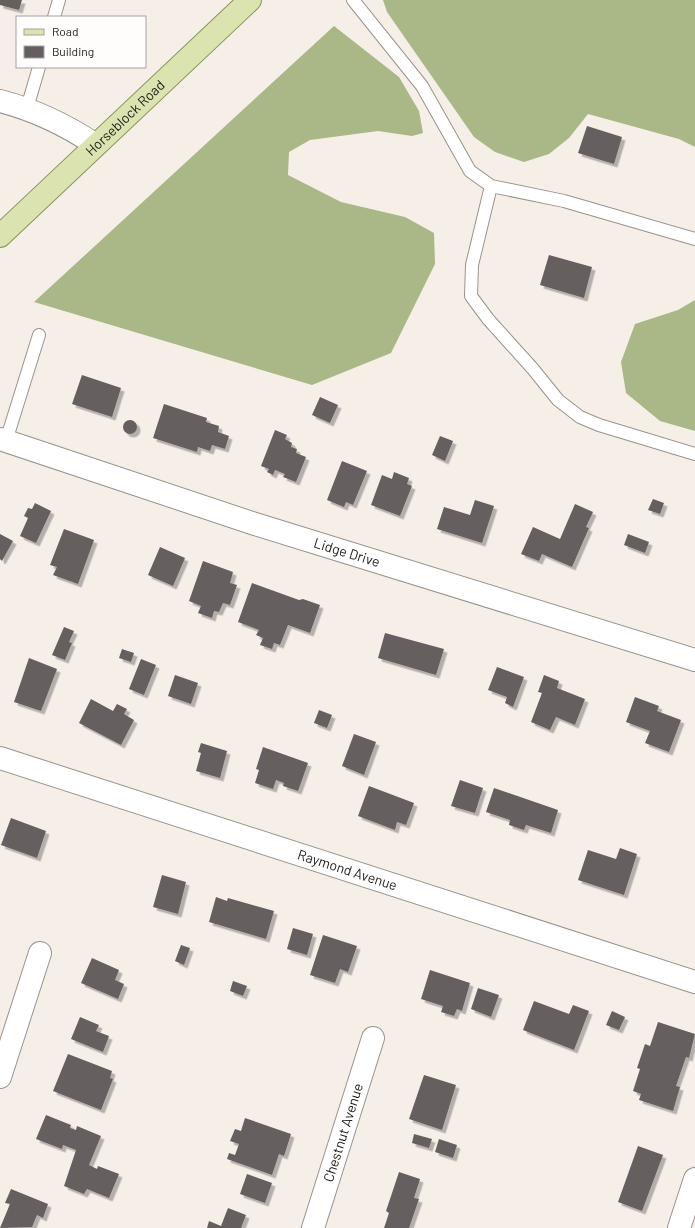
<svg xmlns="http://www.w3.org/2000/svg" width="695" height="1228" font-family="Barlow,sans-serif">
<style>
.forest{fill:#aab787}
.building{fill:#655e61;filter:url(#shadow)}
.lines{fill:none;stroke-linecap:round;stroke-linejoin:round}
.lane-casing{stroke:#99938d;stroke-width:14}
.street-casing{stroke:#99938d;stroke-width:24}
.primary-casing{stroke:#899259;stroke-width:24}
.lane{stroke:#fff;stroke-width:12}
.street{stroke:#fff;stroke-width:22}
.primary{stroke:#dbe4b0;stroke-width:22}
.labels{text-anchor:middle;stroke-width:4;stroke-linejoin:round;paint-order:stroke}
.street-label{font-size:14px;fill:#1e1c1a;stroke:#fefdfc}
</style>
<defs>
<filter id="shadow"><feDropShadow dx="3.5" dy="3.5" stdDeviation="0" flood-color="#0004"/></filter>
</defs>
<rect width="100%" height="100%" fill="#f5efe8"/>
<g class="forest">
<path d="M383,0H695V147L679,139L588,114L569,138L549,154L524,162L495,152L474,137L387,12Z"/>
<path d="M334,26L399,77L419,111L423,133L412,136L378,131L310,140L289,152L288,175L341,202L405,217L434,233L435,264L391,353L312,385L34,302Z"/>
<path d="M695,300V431L660,421L626,393L621,362L635,324L678,310Z"/>
</g>
<g class="building">
<path d="M0,0H22L19,10L0,5Z"/>
<path d="M587,126L622,137L614,164L578,153Z"/>
<path d="M549,255L592,267L584,298L540,285Z"/>
<path d="M82,375L121,388L112,417L72,404Z"/>
<path d="M320,397L338,405L330,423L312,415Z"/>
<path d="M164,404L207,418L206,422L219,426L218,432L229,436L225,449L212,445L210,451L198,447L197,452L153,438Z"/>
<circle cx="130" cy="427" r="7"/>
<path d="M275,430L287,435L285,439L292,443L291,447L297,449L296,453L306,457L296,482L283,477L285,474L275,470L273,475L267,472L269,469L261,466Z"/>
<path d="M440,436L453,441L445,461L432,455Z"/>
<path d="M342,461L367,471L353,505L346,502L344,507L327,500Z"/>
<path d="M394,472L409,478L407,484L412,486L400,516L371,505L382,475L392,479Z"/>
<path d="M653,499L664,503L660,514L648,510Z"/>
<path d="M475,500L494,506L482,543L437,529L444,507L470,515Z"/>
<path d="M35,503L51,511L36,543L20,536L28,518L24,516L28,508L32,509Z"/>
<path d="M575,504L593,512L586,527L589,528L572,567L542,554L539,561L521,554L533,527L560,539Z"/>
<path d="M64,529L94,540L78,584L53,575L57,567L50,565Z"/>
<path d="M0,534L13,541L2,561L0,559Z"/>
<path d="M628,534L649,542L645,553L624,545Z"/>
<path d="M160,547L185,558L173,586L148,575Z"/>
<path d="M203,561L233,572L230,583L237,585L230,605L223,603L219,612L214,611L212,618L198,613L201,606L189,601Z"/>
<path d="M252,583L299,600L303,599L320,605L310,633L288,625L280,645L274,643L272,649L260,645L263,638L256,635L259,630L238,622Z"/>
<path d="M64,627L74,631L69,642L72,643L65,660L52,655Z"/>
<path d="M385,633L444,649L436,675L378,658Z"/>
<path d="M122,649L134,653L131,662L119,658Z"/>
<path d="M29,658L57,669L41,711L14,702Z"/>
<path d="M141,659L156,665L144,695L129,689Z"/>
<path d="M497,667L524,677L513,707L505,703L507,697L488,690Z"/>
<path d="M175,675L198,683L191,704L168,696Z"/>
<path d="M544,675L559,681L557,688L585,699L575,725L556,717L550,730L531,722L542,693L538,692Z"/>
<path d="M635,697L659,706L657,711L681,720L669,752L645,743L650,731L626,722Z"/>
<path d="M91,699L113,711L117,704L127,709L124,714L134,720L121,745L79,723Z"/>
<path d="M319,710L332,715L327,728L314,723Z"/>
<path d="M354,734L376,742L364,775L342,766Z"/>
<path d="M201,743L227,751L220,778L196,771L201,753L198,752Z"/>
<path d="M263,747L308,763L298,791L283,786L284,783L276,780L273,789L255,783L259,770L256,769Z"/>
<path d="M460,780L483,788L475,813L451,806Z"/>
<path d="M369,786L414,803L406,825L397,822L395,830L358,816Z"/>
<path d="M494,788L558,810L551,833L526,825L524,830L509,825L510,820L486,812Z"/>
<path d="M11,818L46,831L37,858L1,845Z"/>
<path d="M620,848L637,854L624,895L578,880L588,850L616,859Z"/>
<path d="M162,875L186,882L178,914L153,907Z"/>
<path d="M216,897L227,901L228,898L274,911L266,939L209,922Z"/>
<path d="M293,928L313,934L307,955L287,949Z"/>
<path d="M323,935L357,946L348,972L340,969L335,983L310,975Z"/>
<path d="M181,945L190,948L184,965L175,961Z"/>
<path d="M92,958L119,970L115,980L124,984L118,999L81,983Z"/>
<path d="M430,970L470,983L462,1011L457,1009L454,1016L441,1012L443,1006L421,999Z"/>
<path d="M233,981L247,986L243,996L230,991Z"/>
<path d="M478,988L499,995L491,1017L471,1009Z"/>
<path d="M534,1001L569,1014L573,1005L589,1011L574,1050L523,1030Z"/>
<path d="M612,1011L625,1017L619,1030L606,1025Z"/>
<path d="M80,1017L99,1025L96,1031L109,1036L103,1052L71,1039Z"/>
<path d="M658,1022L695,1034L689,1058L686,1057L676,1086L680,1087L673,1111L639,1100L641,1094L633,1091L640,1069L637,1068L645,1044L650,1046Z"/>
<path d="M68,1054L112,1071L110,1078L113,1079L101,1110L53,1091Z"/>
<path d="M424,1075L456,1085L442,1130L409,1119Z"/>
<path d="M46,1115L71,1125L70,1128L76,1130L77,1126L101,1136L89,1165L97,1169L98,1166L119,1174L109,1198L87,1189L84,1194L64,1186L76,1150L63,1145L62,1149L36,1139Z"/>
<path d="M245,1118L291,1134L284,1156L279,1154L272,1175L227,1159L229,1153L235,1155L239,1144L230,1141L235,1129L241,1131Z"/>
<path d="M414,1134L432,1139L429,1148L412,1143Z"/>
<path d="M439,1139L457,1145L453,1158L435,1152Z"/>
<path d="M638,1146L663,1155L642,1211L618,1202Z"/>
<path d="M399,1172L420,1179L414,1198L419,1199L409,1228H384L389,1213L386,1211Z"/>
<path d="M247,1174L272,1183L265,1203L240,1194Z"/>
<path d="M11,1189L48,1204L43,1218L37,1215L32,1227L0,1228L10,1204L5,1203Z"/>
<path d="M228,1208L246,1215L241,1228H207L209,1221L221,1226Z"/>
</g>
<g class="lines">
<defs>
<g id="lane">
<path d="M353,0L422,86L470,171L491,186L564,201L695,239"/>
<path d="M54,17L59,0"/>
<path d="M27,108L39,67"/>
<path d="M491,186L472,265L471,296L488,319L533,369L558,400L580,417L599,425L695,454"/>
<path d="M6,441L39,335"/>
</g>
<g id="street">
<path d="M0,101C35,110 66,125 96,145"/>
<path id="s1" d="M0,439L255,524L695,660"/>
<path id="s2" d="M0,758L695,982"/>
<path d="M0,1077L40,953"/>
<path id="s3" d="M313,1228L373,1038"/>
<path d="M679,1228L695,1179"/>
</g>
<g id="primary">
<path id="s4" d="M0,236L250,0"/>
</g>
</defs>
<use href="#lane" class="lane-casing"/>
<use href="#street" class="street-casing"/>
<use href="#primary" class="primary-casing"/>
<use href="#lane" class="lane"/>
<use href="#street" class="street"/>
<use href="#primary" class="primary"/>
</g>
<g class="labels">
<g class="street-label">
<text dy="5" stroke="none"><textPath href="#s4" startOffset="172">Horseblock Road</textPath></text>
<text dy="5" stroke="none"><textPath href="#s1" startOffset="365">Lidge Drive</textPath></text>
<text dy="5" stroke="none"><textPath href="#s2" startOffset="365">Raymond Avenue</textPath></text>
<text dy="5" stroke="none"><textPath href="#s3" startOffset="100">Chestnut Avenue</textPath></text>
</g>
</g>
<rect x="16" y="16" width="130" height="52" fill="#fefdfc" stroke="#a4a3a2"/>
<rect x="24" y="29" width="20" height="6" fill="#dbe4b0" stroke="#a4a3a2"/>
<text x="52" y="36" font-size="12" fill="#1e1c1a">Road</text>
<rect x="24" y="46" width="20" height="12" fill="#655e61" stroke="#a4a3a2"/>
<text x="52" y="56" font-size="12" fill="#1e1c1a">Building</text>
</svg>
